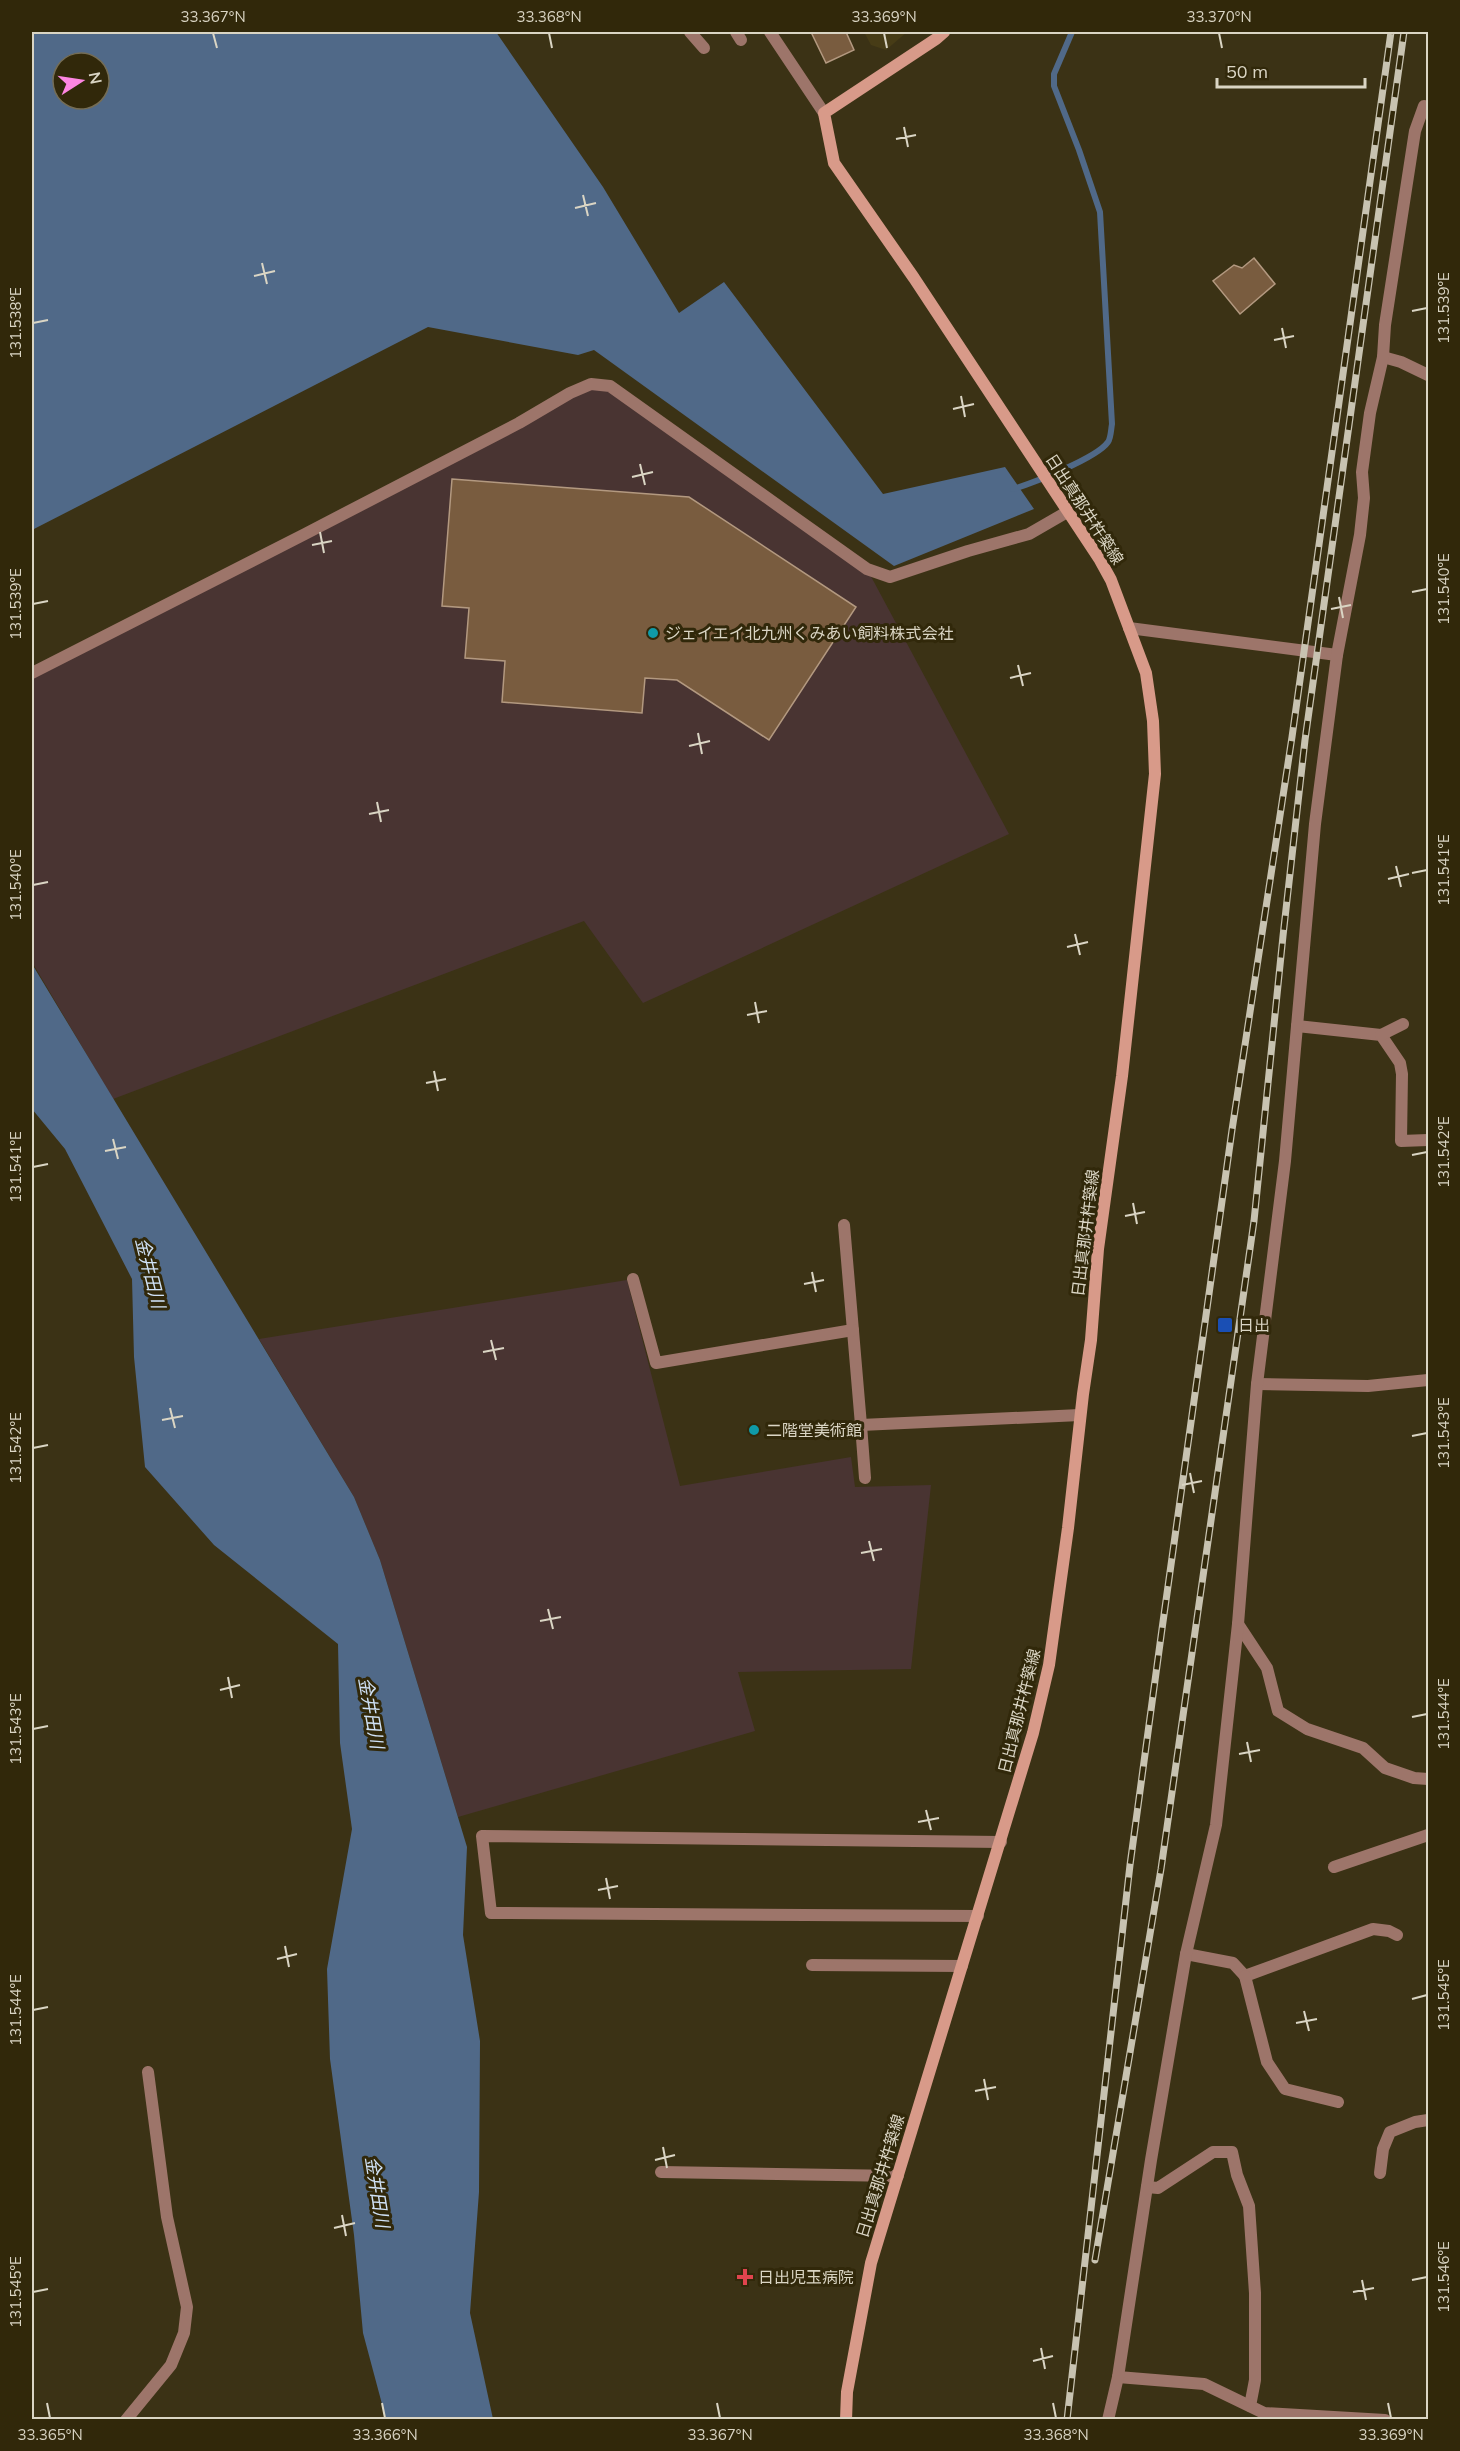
<svg xmlns="http://www.w3.org/2000/svg" width="1460" height="2451" font-family="Mulish,'Noto Sans JP',sans-serif">
<style>
.built{fill:#473c16}
.industrial{fill:#493432}
.water{fill:#506988;fill-rule:evenodd}
.lines{fill:none;stroke-linecap:round;stroke-linejoin:round}
.stream{stroke:#506988;stroke-width:6}
.building{fill:#795c3f;stroke:#b39980;stroke-width:1.5}
.minor{stroke:#9d756a;stroke-width:12}
.tertiary{stroke:#9d756a;stroke-width:12}
.secondary{stroke:#d89a89;stroke-width:12}
.rail-casing{stroke:#c8c3b1;stroke-width:7}
.rail{stroke:#31280a;stroke-width:4.5;stroke-dasharray:14;stroke-linecap:butt}
.ticks{fill:none;stroke:#dad5c4;stroke-width:2}
.culture-dot{fill:#0f9aa8;stroke:#31280a;stroke-width:2}
.transit-dot{fill:#1a4fb4;stroke:#31280a;stroke-width:2}
.health-dot{fill:#e0444e;stroke:#31280a;stroke-width:2}
.labels{text-anchor:middle;stroke-width:6;stroke-linejoin:round;paint-order:stroke}
.street-label{font-size:16px;fill:#dad5c4;stroke:#31280a}
.poi-label{font-size:16px;fill:#dad5c4;stroke:#31280a;text-anchor:start}
.water-label{font-size:18px;font-style:italic;fill:#d0e2f7;stroke:#31280a}
.neatline{fill:none;stroke:#dad5c4;stroke-width:2}
.ticks-label{font-size:15px;text-anchor:middle;fill:#dad5c4}
</style>
<rect width="100%" height="100%" fill="#3b3215"/>
<path class="built" d="M864,32H907L886,50L871,45Z"/>
<g class="industrial">
<path d="M591,384L610,386L867,569L1009,834L643,1003L584,921L113,1099L32,962V673Z"/>
<path d="M627,1280L680,1486L851,1457L855,1487L931,1485L911,1669L738,1672L755,1731L458,1817L380,1560L354,1497L259,1339Z"/>
</g>
<g class="water">
<path d="M32,32H496L603,187L679,313L724,282L883,494L1005,467L1034,509L894,566L594,350L578,355L428,327L32,530ZM63,63H99V99H63Z"/>
<path d="M32,964L354,1497L380,1560L467,1847L463,1935L480,2041L479,2192L470,2313L493,2419H386L363,2333L354,2235L330,2059L327,1969L352,1829L340,1743L338,1644L214,1545L145,1467L134,1357L132,1279L65,1149L32,1109Z"/>
</g>
<g class="lines">
<path class="stream" d="M1013,489C1033,483 1097,458 1108,442C1111,438 1111,429 1112,424L1100,212L1079,150L1054,86V74L1072,32"/>
</g>
<g class="building">
<path d="M811,32H846L854,50L826,63Z"/>
<path d="M1254,258L1275,284L1240,314L1213,281L1234,265L1242,268Z"/>
<path d="M452,479L689,497L856,607L769,740L677,680L645,678L642,713L502,702L505,661L465,658L469,608L442,606Z"/>
</g>
<g class="lines">
<g class="minor">
<path d="M690,32L704,48"/>
<path d="M736,32L741,40"/>
<path d="M1383,357L1401,362L1428,375"/>
<path d="M1129,628L1337,655"/>
<path d="M1297,1026L1381,1035L1400,1063L1402,1074L1401,1141L1428,1140"/>
<path d="M1381,1035L1403,1024"/>
<path d="M844,1225L861,1425"/>
<path d="M633,1279L656,1363L853,1330"/>
<path d="M1257,1384L1368,1386L1428,1380"/>
<path d="M865,1478L861,1425L1080,1415"/>
<path d="M1238,1624L1267,1668L1278,1711L1307,1729L1363,1748L1385,1768L1414,1778L1428,1779"/>
<path d="M1334,1867L1428,1835"/>
<path d="M978,1916L491,1913L482,1836L1001,1842"/>
<path d="M1186,1954L1233,1963L1245,1976L1373,1929L1389,1931L1397,1935"/>
<path d="M812,1965L962,1966"/>
<path d="M1245,1976L1267,2062L1285,2089L1338,2102"/>
<path d="M661,2172L898,2176"/>
<path d="M1380,2173L1383,2149L1390,2132L1415,2122L1428,2120"/>
<path d="M1147,2187L1158,2188L1213,2152H1232L1237,2175L1249,2206L1255,2293V2380L1250,2406"/>
<path d="M1118,2377L1204,2384L1264,2413L1385,2420"/>
<path d="M126,2420L171,2365L184,2333L187,2307L167,2217L148,2072"/>
<path d="M1108,2420L1118,2377L1151,2160L1186,1954L1216,1825L1238,1624L1257,1384L1285,1161L1315,824L1337,655L1360,535L1364,498L1362,472L1370,413L1383,357L1385,325L1415,131L1424,106"/>
</g>
<g class="tertiary">
<path d="M770,32L824,113"/>
<path d="M32,673L305,534L519,423L570,393L591,384L610,386L867,569L890,577L968,551L1029,534L1067,512"/>
</g>
<path class="secondary" d="M846,2420L847,2392L871,2263L1033,1733L1049,1665L1068,1528L1083,1394L1091,1340L1098,1249L1122,1076L1155,774L1153,721L1146,673L1111,580L1100,560L914,278L834,163L824,113L936,39L944,32"/>
<defs>
<g id="rail">
<path d="M1095,2260L1161,1869L1254,1221L1283,936L1305,740L1404,32"/>
<path d="M1067,2420L1130,1865L1162,1629L1232,1130L1292,737L1391,32"/>
</g>
</defs>
<use href="#rail" class="rail-casing"/>
<use href="#rail" class="rail"/>
</g>
<path class="ticks" d="M213,33L217,48M549,33L552,48M884,33L887,48M1219,33L1222,48M904,127L908,147M896,139L916,135M583,195L588,216M575,208L596,203M262,263L267,284M254,276L275,271M1412,311L1427,308M33,323L48,320M1282,328L1286,348M1274,340L1294,336M961,396L965,417M953,409L974,404M640,464L645,485M632,477L653,472M320,532L324,553M312,545L332,541M1412,592L1427,589M1339,597L1343,618M33,604L48,601M1331,609L1351,605M1018,665L1023,686M1010,678L1031,673M698,733L702,754M689,746L710,741M377,802L381,822M369,814L389,810M1396,866L1401,887M1412,873L1427,870M1388,879L1409,874M33,885L48,882M1075,934L1080,955M1067,947L1088,942M755,1002L759,1023M747,1015L767,1011M434,1071L438,1091M426,1083L446,1079M113,1139L118,1159M105,1151L126,1147M1412,1155L1427,1152M33,1167L48,1164M1133,1203L1137,1224M1125,1216L1145,1212M812,1272L816,1292M804,1284L824,1280M491,1340L496,1360M483,1352L504,1348M170,1408L175,1428M162,1420L183,1416M1412,1436L1427,1433M33,1448L48,1445M1190,1473L1194,1493M1182,1485L1202,1481M869,1541L874,1561M861,1553L882,1549M548,1609L553,1629M540,1621L561,1617M228,1677L232,1698M220,1690L240,1685M1412,1717L1427,1714M33,1729L48,1726M1247,1742L1251,1762M1239,1754L1260,1750M926,1810L931,1830M918,1822L939,1818M606,1878L610,1899M598,1890L618,1886M285,1946L289,1967M277,1959L297,1954M1412,1999L1427,1995M33,2010L48,2007M1304,2011L1309,2031M1296,2023L1317,2019M984,2079L988,2100M975,2091L996,2087M663,2147L667,2168M655,2160L675,2155M342,2215L346,2236M334,2228L355,2223M1362,2280L1366,2300M1412,2280L1427,2277M33,2292L48,2289M1353,2292L1374,2288M1041,2348L1045,2369M1033,2361L1053,2356M47,2403L50,2418M382,2403L385,2418M717,2403L720,2418M1053,2403L1056,2418M1388,2403L1391,2418"/>
<g class="culture-dot">
<circle cx="653" cy="633" r="6"/>
<circle cx="754" cy="1430" r="6"/>
</g>
<rect class="transit-dot" x="1217" y="1317" width="16" height="16" rx="3"/>
<path class="health-dot" d="M742 2268h6v6h6v6h-6v6h-6v-6h-6v-6h6z"/>
<g class="labels">
<g class="street-label">
<text transform="translate(1085 509) rotate(57)" y="6">日出真那井杵築線</text>
<text transform="translate(1085 1233) rotate(-83)" y="6">日出真那井杵築線</text>
<text transform="translate(1019 1711) rotate(-76)" y="6">日出真那井杵築線</text>
<text transform="translate(880 2176) rotate(-73)" y="6">日出真那井杵築線</text>
</g>
<g class="poi-label">
<text x="665" y="639">ジェイエイ北九州くみあい飼料株式会社</text>
<text x="1238" y="1331">日出</text>
<text x="766" y="1436">二階堂美術館</text>
<text x="758" y="2283">日出児玉病院</text>
</g>
<g class="water-label">
<text transform="translate(150 1273) rotate(76)" y="6">金井田川</text>
<text transform="translate(371 1713) rotate(80)" y="6">金井田川</text>
<text transform="translate(377 2192) rotate(81)" y="6">金井田川</text>
</g>
</g>
<rect width="1460" height="2451" fill="none" stroke="#31280a" stroke-width="66"/>
<g transform="translate(81 81) rotate(78)"><circle r="28" fill="#31280a" stroke="#756d54" stroke-width="1.5"/>
<path d="M0-4.5L10 22L0 15L-10 22Z" fill="#fd86e2"/>
<text y="-9" font-size="16" font-weight="bold" text-anchor="middle" fill="#dad5c4">N</text>
</g>
<path d="M1217 78v9h148v-9" fill="none" stroke="#dad5c4" stroke-width="3"/>
<text x="1226" y="78" font-size="18" fill="#dad5c4" stroke="#31280a" stroke-width="4.5" paint-order="stroke">50 m</text>
<rect x="33" y="33" width="1394" height="2385" class="neatline"/>
<g class="ticks-label">
<text x="213" y="22">33.367°N</text>
<text x="549" y="22">33.368°N</text>
<text x="884" y="22">33.369°N</text>
<text x="1219" y="22">33.370°N</text>
<text transform="translate(1444 308) rotate(-90)" y="5">131.539°E</text>
<text transform="translate(16 323) rotate(-90)" y="5">131.538°E</text>
<text transform="translate(1444 589) rotate(-90)" y="5">131.540°E</text>
<text transform="translate(16 604) rotate(-90)" y="5">131.539°E</text>
<text transform="translate(1444 870) rotate(-90)" y="5">131.541°E</text>
<text transform="translate(16 885) rotate(-90)" y="5">131.540°E</text>
<text transform="translate(1444 1152) rotate(-90)" y="5">131.542°E</text>
<text transform="translate(16 1167) rotate(-90)" y="5">131.541°E</text>
<text transform="translate(1444 1433) rotate(-90)" y="5">131.543°E</text>
<text transform="translate(16 1448) rotate(-90)" y="5">131.542°E</text>
<text transform="translate(1444 1714) rotate(-90)" y="5">131.544°E</text>
<text transform="translate(16 1729) rotate(-90)" y="5">131.543°E</text>
<text transform="translate(1444 1995) rotate(-90)" y="5">131.545°E</text>
<text transform="translate(16 2010) rotate(-90)" y="5">131.544°E</text>
<text transform="translate(1444 2277) rotate(-90)" y="5">131.546°E</text>
<text transform="translate(16 2292) rotate(-90)" y="5">131.545°E</text>
<text x="50" y="2440">33.365°N</text>
<text x="385" y="2440">33.366°N</text>
<text x="720" y="2440">33.367°N</text>
<text x="1056" y="2440">33.368°N</text>
<text x="1391" y="2440">33.369°N</text>
</g>
</svg>
